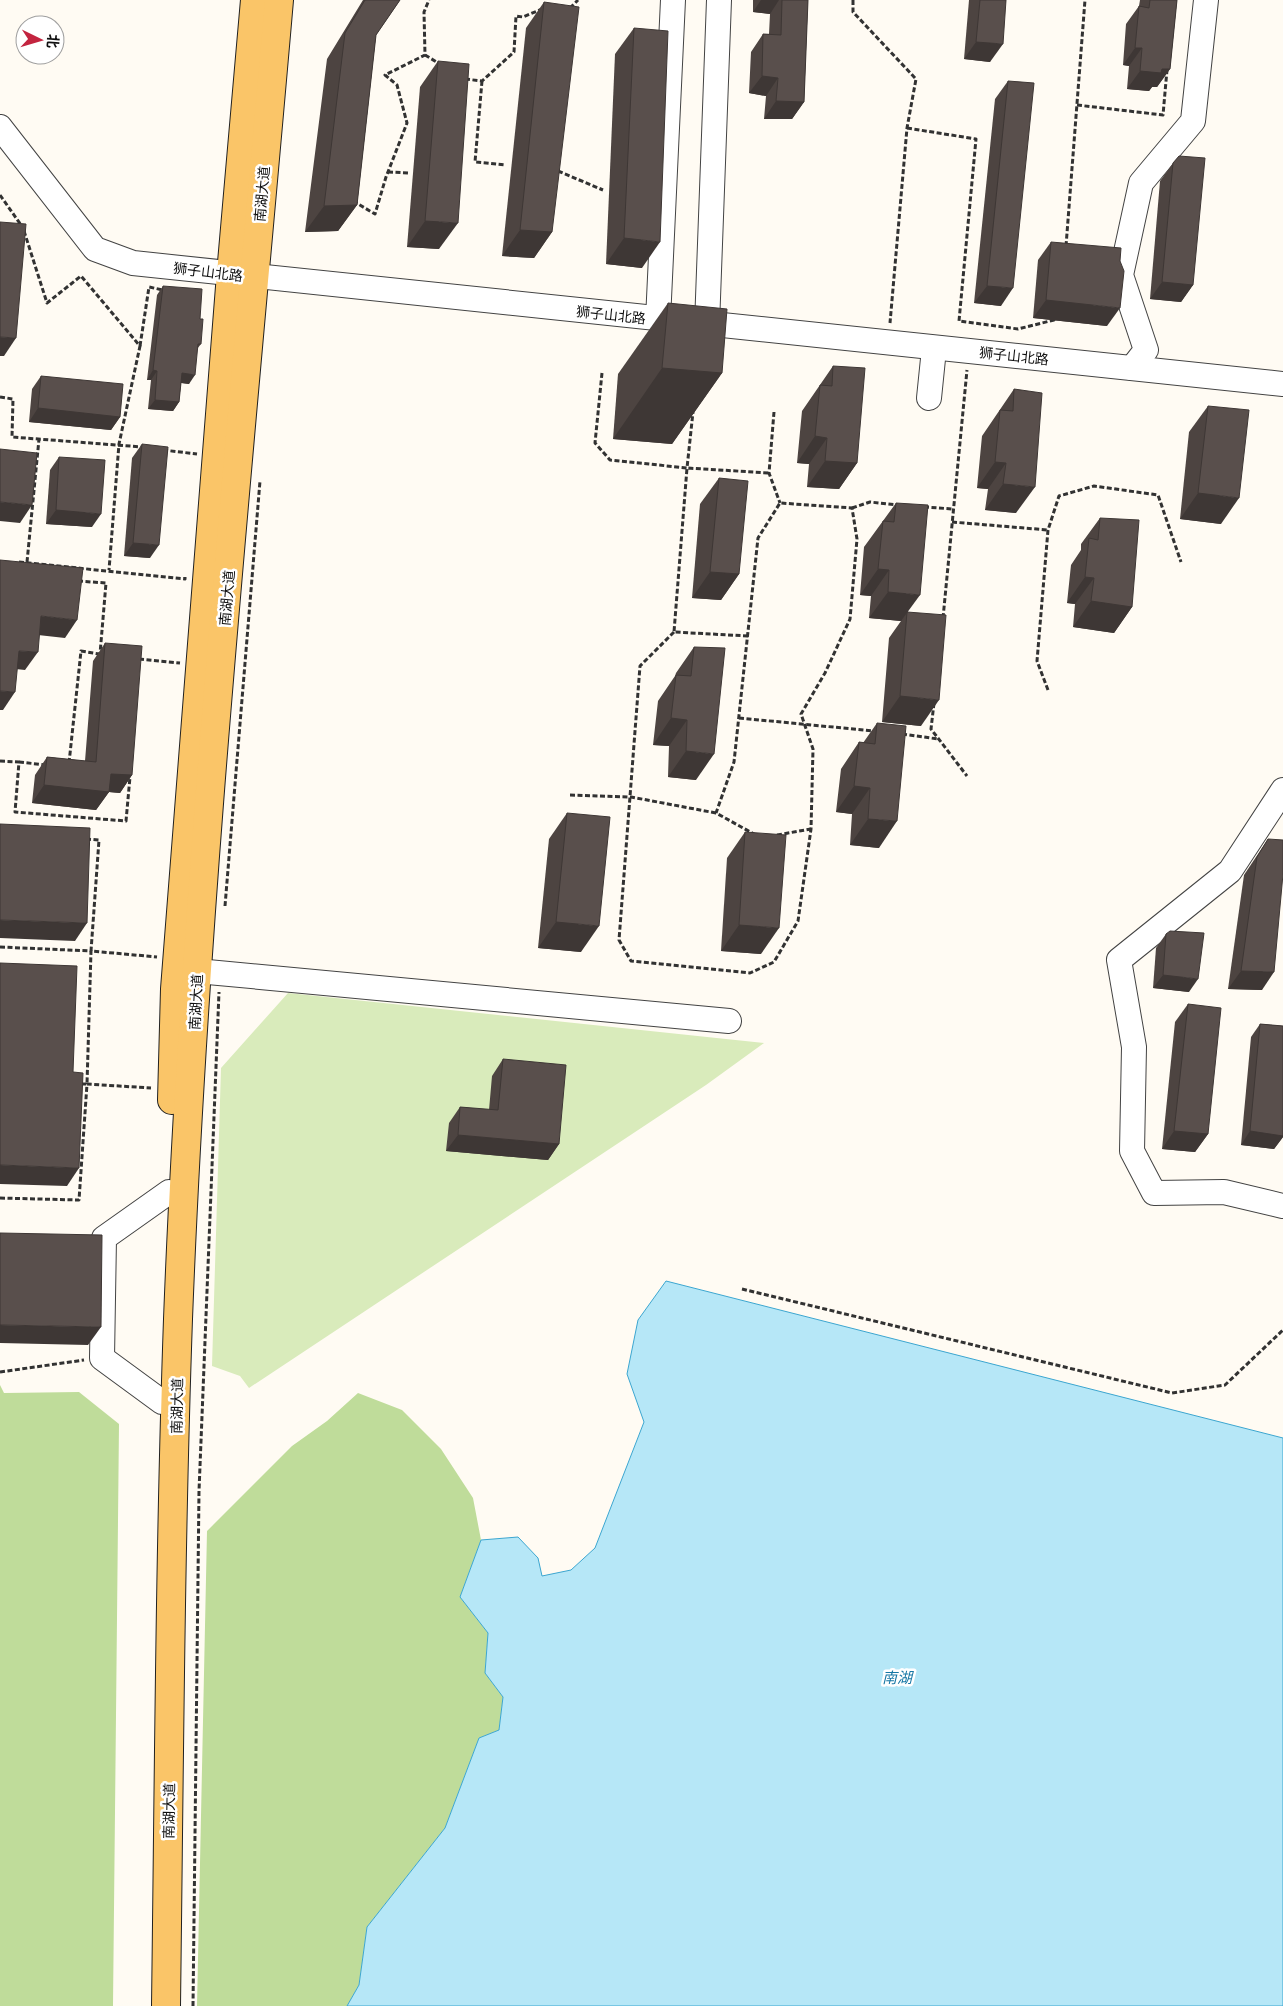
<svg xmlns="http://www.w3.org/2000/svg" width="1283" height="2006" font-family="Georgia,'Noto Sans SC',serif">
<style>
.green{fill:#d9ebbb}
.forest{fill:#bfdc9a}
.water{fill:#b6e7f7;stroke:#3ca6d0}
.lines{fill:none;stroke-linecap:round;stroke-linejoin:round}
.minor-casing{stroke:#434343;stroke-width:26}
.major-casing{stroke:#212121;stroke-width:30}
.path{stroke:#323232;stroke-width:3;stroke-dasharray:5 2.5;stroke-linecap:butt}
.minor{stroke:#fff;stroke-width:24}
.major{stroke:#fac568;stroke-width:28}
.wall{fill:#4d4441}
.shaded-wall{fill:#3e3735}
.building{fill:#594f4c;stroke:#3e3735}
.labels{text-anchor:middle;stroke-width:5;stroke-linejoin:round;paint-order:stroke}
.street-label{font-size:14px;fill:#101010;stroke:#fff}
.water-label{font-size:15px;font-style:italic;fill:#1677a5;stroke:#fff}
</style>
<rect width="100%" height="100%" fill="#fffbf3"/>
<path class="green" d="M288,993L764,1043L706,1085L249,1388L240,1376L212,1366L221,1068Z"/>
<g class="forest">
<path d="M0,1385L4,1393L79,1392L119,1424L113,2006H0Z"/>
<path d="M358,1393L402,1410L441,1449L473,1498L481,1540L460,1597L488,1633L485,1673L503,1697L499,1730L479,1738L445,1828L367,1927L359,1985L347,2006H197L207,1531L292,1446L327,1421Z"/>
</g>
<path class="water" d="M666,1281L1283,1438V2006H347L359,1985L367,1927L445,1828L479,1738L499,1730L503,1697L485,1673L488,1633L460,1597L481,1540L518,1537L538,1558L542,1576L571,1570L595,1548L644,1422L627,1374L638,1320Z"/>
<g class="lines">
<defs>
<g id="minor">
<path d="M0,127L95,249L133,263L1283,384"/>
<path d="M658,320L673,0"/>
<path d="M707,325L719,0"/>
<path d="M1132,368L1146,350L1121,275L1141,183L1193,121L1206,0"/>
<path d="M929,398L934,349"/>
<path d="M1283,790L1230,871L1119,960L1134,1047L1132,1151L1154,1193L1224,1192L1283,1206"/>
<path d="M197,971L729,1021"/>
<path d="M162,1402L102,1358L104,1238L169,1192"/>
</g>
<g id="major">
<path d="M172,1100L175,989L231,274L255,0"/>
<path d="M166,2006C169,1777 170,1548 178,1319C195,879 241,439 279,0"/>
</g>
</defs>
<use href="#minor" class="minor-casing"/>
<use href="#major" class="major-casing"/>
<g class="path">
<path d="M853,0V12L916,79L907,128L890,323"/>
<path d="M570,8L578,0"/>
<path d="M425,55L440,64"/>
<path d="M465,79L482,81L514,52L516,16L523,17L542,9"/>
<path d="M482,81L475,162L506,165"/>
<path d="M1077,105L1163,115L1167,70"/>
<path d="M907,128L976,139L959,321L1018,329L1054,320L1055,316"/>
<path d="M558,171L603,190"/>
<path d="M388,172L409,173"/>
<path d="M0,195L21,225"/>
<path d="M353,201L375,214L386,177L407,123L397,85L385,75L425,55L424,12L429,0"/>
<path d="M24,231L47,303L81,276L140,346L119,444L109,570"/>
<path d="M1066,246L1085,0"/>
<path d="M140,346L149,287L163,290"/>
<path d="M602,373L595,443L610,460L687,468L693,412"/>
<path d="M0,397L13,399L12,437L142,447"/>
<path d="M774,412L769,473L780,503"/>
<path d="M163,450L197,454"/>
<path d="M924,507L953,509"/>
<path d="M852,508L870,502L898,505"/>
<path d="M952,522L1048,530"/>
<path d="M19,562L185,579V577"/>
<path d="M27,562L39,439"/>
<path d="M78,581L106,583L100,654"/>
<path d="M943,618L967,370"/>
<path d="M674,632L640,666L619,940L631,961L750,973L774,962L798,921L811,829L813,749L801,714L825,673L850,619L857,539L852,508L780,503L758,538L734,762L716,813L754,834"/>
<path d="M748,636L674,632L687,468L769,473"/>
<path d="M139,659L180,663"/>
<path d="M1048,690L1037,661L1048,530L1059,496L1094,486L1158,495L1181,562"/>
<path d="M934,703L931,729L967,776"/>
<path d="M739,718L874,731"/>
<path d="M902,734L938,739"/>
<path d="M0,761L19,762L15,812L126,821L130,777"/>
<path d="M19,762L46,765"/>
<path d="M69,763L81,651L99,654"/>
<path d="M570,795L631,797L716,813"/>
<path d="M777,835L811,829"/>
<path d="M86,839L99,840L91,951L157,957"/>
<path d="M225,906L260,481"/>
<path d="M0,947L91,951L87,1084H79"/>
<path d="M0,1198L79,1200L87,1084L151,1088"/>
<path d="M742,1289L1172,1393L1225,1385L1283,1330"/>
<path d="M0,1372L84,1360"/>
<path d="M193,2006L199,1491L219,992"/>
</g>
<use href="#minor" class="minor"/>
<use href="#major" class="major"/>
</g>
<g class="wall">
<path d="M363,0H400L376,35L357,205L338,231L305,232L327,59Z"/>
<path d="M753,0H808L804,102L792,119H764L766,96L749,93L751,52L763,34H769L770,14L753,12Z"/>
<path d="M969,0H1006L990,62L964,59Z"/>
<path d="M1140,0H1177L1170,69L1157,87H1152L1149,91L1127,89L1129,66L1123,65L1126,24L1139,6Z"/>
<path d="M544,2L552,232L534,258L502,256L526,28Z"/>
<path d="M634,28L642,268L606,264L615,54Z"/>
<path d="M438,61L439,249L407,247L420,87Z"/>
<path d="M1008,81L1001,306L974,303L995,99Z"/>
<path d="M1173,163L1193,285L1181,302L1150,299L1160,181Z"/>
<path d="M1051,242L1107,326L1033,318L1038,260Z"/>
<path d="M163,286L200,319L201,344L197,349L189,384L181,383L179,402L173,411L148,409L151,380H147L157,295Z"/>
<path d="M668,303L722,373L672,444L613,439L618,374Z"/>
<path d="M833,366L857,463L839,489L807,487L809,464L797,463L802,411Z"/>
<path d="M41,376L120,417L111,430L29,422L32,389Z"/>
<path d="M1014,389L1016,513L985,510L988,489L977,488L982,436Z"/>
<path d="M1208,406L1221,524L1180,519L1189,432Z"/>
<path d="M142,444L150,558L124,556L132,458Z"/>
<path d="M59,457L92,527L46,524L50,470Z"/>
<path d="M719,478L739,574L721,600L692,598L700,504Z"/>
<path d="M896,503L908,612L921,726L882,722L889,638L901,621L869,618L871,596L860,595L864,547Z"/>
<path d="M1100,518L1132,607L1114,633L1073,627L1075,604L1067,603L1071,565L1081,550V544Z"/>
<path d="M105,643L132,775L120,793L109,792L96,810L32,803L35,775L47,757L85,761L93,661Z"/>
<path d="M694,647L696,780L668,777L669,746L653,745L658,701L675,676L676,673Z"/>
<path d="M877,723L879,848L850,845L852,814L836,812L841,769L859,742L863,743Z"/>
<path d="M567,813L581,952L538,948L549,839Z"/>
<path d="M745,832L761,954L721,951L727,858Z"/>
<path d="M1268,839L1262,990L1228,989L1244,875Z"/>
<path d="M1166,934L1189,992L1153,988L1156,948Z"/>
<path d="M1188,1004L1208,1134L1195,1152L1162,1149L1175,1022Z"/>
<path d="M1260,1024L1283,1026V1137L1274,1149L1241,1145L1251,1037Z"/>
<path d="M503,1059L559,1144L548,1160L446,1151L449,1123L460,1107L489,1110L492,1076Z"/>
</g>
<g class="shaded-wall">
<path d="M761,0H779L770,14L753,12Z"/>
<path d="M976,42L1003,44L990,62L964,59Z"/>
<path d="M1135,48H1142L1129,66L1123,65Z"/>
<path d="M1162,69H1170L1157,87H1152L1149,91L1127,89L1140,71Z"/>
<path d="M762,76L778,78L766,96L749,93Z"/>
<path d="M776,101L804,102L792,119H764Z"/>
<path d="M357,205L338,231L305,232L324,206Z"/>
<path d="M425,221L458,223L439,249L407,247Z"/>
<path d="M520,230L552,232L534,258L502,256Z"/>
<path d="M624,238L660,242L642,268L606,264Z"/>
<path d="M1162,282L1193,285L1181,302L1150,299Z"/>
<path d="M987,286L1013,288L1001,306L974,303Z"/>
<path d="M1046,300L1120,308L1107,326L1033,318Z"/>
<path d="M0,337L16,338L4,356H0Z"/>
<path d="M662,368L722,373L672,444L613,439Z"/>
<path d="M153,370L157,371L151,380H147Z"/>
<path d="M182,373L195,375L189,384L175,382Z"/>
<path d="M155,400L179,402L173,411L148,409Z"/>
<path d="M38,408L120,417L111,430L29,422Z"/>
<path d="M815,436L827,438L809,464L797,463Z"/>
<path d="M825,461L857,463L839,489L807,487Z"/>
<path d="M995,462L1006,463L988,489L977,488Z"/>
<path d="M1003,484L1035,487L1016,513L985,510Z"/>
<path d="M1198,493L1239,498L1221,524L1180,519Z"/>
<path d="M0,502L32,505L20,523L0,521Z"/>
<path d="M56,510L101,514L92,527L46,524Z"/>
<path d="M133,543L159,545L150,558L124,556Z"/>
<path d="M878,569L889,570L871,596L860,595Z"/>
<path d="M710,572L739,574L721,600L692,598Z"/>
<path d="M1085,577L1094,578L1075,604L1067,603Z"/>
<path d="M888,592L920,595L901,621L869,618Z"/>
<path d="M1091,601L1132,607L1114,633L1073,627Z"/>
<path d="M41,616L77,620L65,638L29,634Z"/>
<path d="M19,651L38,652L25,670L6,668Z"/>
<path d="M0,691L15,692L3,710H0Z"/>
<path d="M900,696L939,700L921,726L882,722Z"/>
<path d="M671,718L687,720L669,746L653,745Z"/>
<path d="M686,751L714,754L696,780L668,777Z"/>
<path d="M111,774L132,775L120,793L109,792L96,810L32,803L44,785Z"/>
<path d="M854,786L870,788L852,814L836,812Z"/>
<path d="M868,819L897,821L879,848L850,845Z"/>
<path d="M0,920L87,923L75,941L0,938Z"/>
<path d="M556,922L599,926L581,952L538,948Z"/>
<path d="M739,925L779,928L761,954L721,951Z"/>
<path d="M1241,971L1274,972L1262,990L1228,989Z"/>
<path d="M1163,975L1198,979L1189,992L1153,988Z"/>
<path d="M1174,1131L1208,1134L1195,1152L1162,1149Z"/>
<path d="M1250,1131L1283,1136V1137L1274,1149L1241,1145Z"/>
<path d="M458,1135L559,1144L548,1160L446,1151Z"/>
<path d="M0,1165L79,1168L67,1186L0,1184Z"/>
<path d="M0,1325L101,1327L88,1345L0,1343Z"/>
</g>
<g class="building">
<path d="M365,0H400L376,35L357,205L324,206L345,33Z"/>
<path d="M782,0H808L804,102L776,101L778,78L762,76L763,34L781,35Z"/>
<path d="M980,0H1006L1003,44L976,42Z"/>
<path d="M1150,0H1177L1170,69H1162L1161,73L1140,71L1142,48H1135L1139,6L1149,8Z"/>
<path d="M544,2L579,7L552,232L520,230Z"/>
<path d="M634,28L668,31L660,242L624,238Z"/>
<path d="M438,61L469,64L458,223L425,221Z"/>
<path d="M1008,81L1034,83L1013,288L987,286Z"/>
<path d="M1179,156L1205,158L1193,285L1162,282L1173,163Z"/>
<path d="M0,222L26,224L16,338L0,337Z"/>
<path d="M1051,242L1121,248L1120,261L1124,271L1120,308L1046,300Z"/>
<path d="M163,286L202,289L200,319H203L201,344H198L195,375L182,373L179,402L155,400L157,371L153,370Z"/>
<path d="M668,303L727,309L722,373L662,368Z"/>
<path d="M833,366L865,368L857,463L825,461L827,438L815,436L820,385L832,386Z"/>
<path d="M41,376L123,384L120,417L38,408Z"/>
<path d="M1014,389L1042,393L1035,487L1003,484L1006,463L995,462L1000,410L1013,411Z"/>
<path d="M1208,406L1249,410L1239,498L1198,493Z"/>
<path d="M142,444L168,447L159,545L133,543Z"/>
<path d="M0,449L37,453L32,505L0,502Z"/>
<path d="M59,457L105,460L101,514L56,510Z"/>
<path d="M719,478L748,481L739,574L710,572Z"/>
<path d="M896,503L928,505L920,595L888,592L889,570L878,569L883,521L894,522Z"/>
<path d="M1100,518L1139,520L1132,607L1091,601L1094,578L1085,577L1089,538L1098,540Z"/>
<path d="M0,560L83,568L77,620L41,616L38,652L19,651L15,692L0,691Z"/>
<path d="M907,612L946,615L939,700L900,696Z"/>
<path d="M105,643L142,646L132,775L111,774L109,792L44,785L47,757L96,762Z"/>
<path d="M694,647L725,648L714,754L686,751L687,720L671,718L676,675L691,676Z"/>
<path d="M877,723L906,726L897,821L868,819L870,788L854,786L859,742L875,744Z"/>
<path d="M567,813L610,817L599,926L556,922Z"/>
<path d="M0,824L90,828L87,923L0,920Z"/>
<path d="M745,832L786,835L779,928L739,925Z"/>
<path d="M1268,839L1283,840V874L1274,972L1241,971L1257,857Z"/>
<path d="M1170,931L1204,933L1198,979L1163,975L1166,934Z"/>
<path d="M0,963L77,966L73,1072L83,1073L79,1168L0,1165Z"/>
<path d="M1188,1004L1221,1008L1208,1134L1174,1131Z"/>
<path d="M1260,1024L1283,1026V1136L1250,1131Z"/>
<path d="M503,1059L566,1065L559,1144L458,1135L460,1107L498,1110Z"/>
<path d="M0,1233L102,1235L101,1327L0,1325Z"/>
</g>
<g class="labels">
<g class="street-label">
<text transform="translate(262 194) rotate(-85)" y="5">南湖大道</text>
<text transform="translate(208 272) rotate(7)" y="5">狮子山北路</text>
<text transform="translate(611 315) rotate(6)" y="5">狮子山北路</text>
<text transform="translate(1014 356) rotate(6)" y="5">狮子山北路</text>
<text transform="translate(227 598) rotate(-85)" y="5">南湖大道</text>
<text transform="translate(196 1002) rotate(-87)" y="5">南湖大道</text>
<text transform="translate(177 1406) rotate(-89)" y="5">南湖大道</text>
<text transform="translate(169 1811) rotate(-89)" y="5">南湖大道</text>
</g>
<g class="water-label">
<text x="897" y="1683">南湖</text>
</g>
</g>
<g transform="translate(40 40) rotate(95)"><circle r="24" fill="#ffffff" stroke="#9f9f9f"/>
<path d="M0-4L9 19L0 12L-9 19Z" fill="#c3243f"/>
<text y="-8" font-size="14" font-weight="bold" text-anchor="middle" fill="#101010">北</text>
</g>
</svg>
